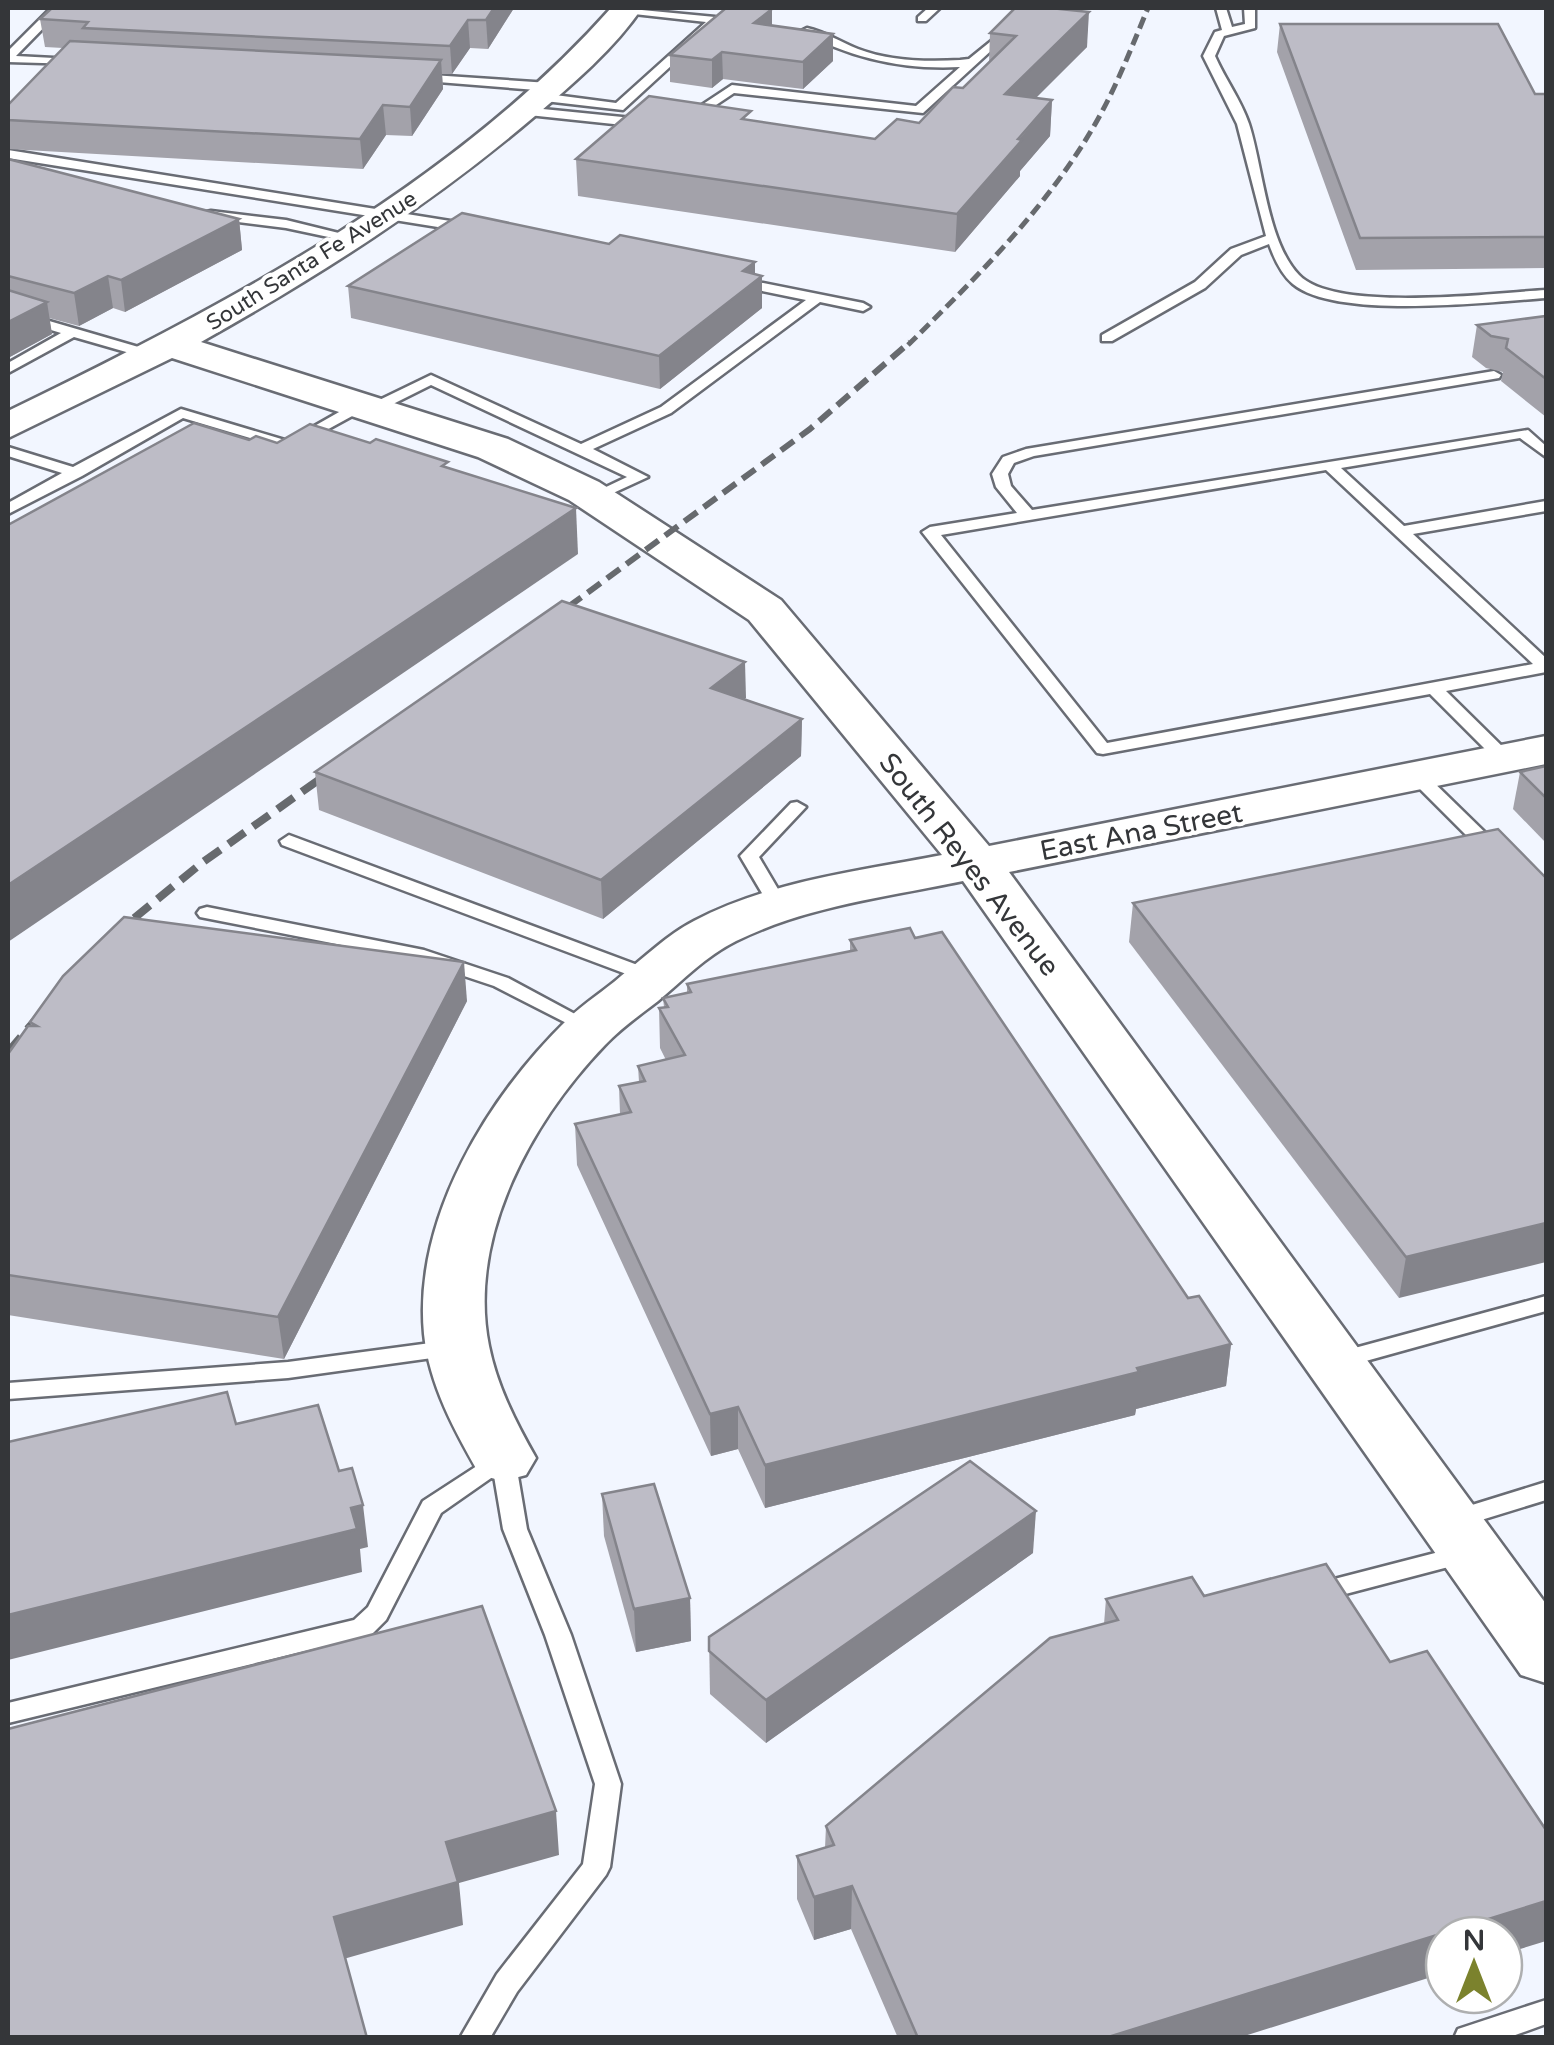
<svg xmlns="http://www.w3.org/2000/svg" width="1554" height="2045" font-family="'Varela Round',sans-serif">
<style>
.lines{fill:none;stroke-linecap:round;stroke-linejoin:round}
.lane-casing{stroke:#696c74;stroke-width:5}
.secondary-casing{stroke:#696c74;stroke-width:5}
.lane{fill:#fff;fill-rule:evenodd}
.secondary{fill:#fff;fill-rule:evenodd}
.rail-far2{stroke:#676a6e;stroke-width:5;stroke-dasharray:12 6;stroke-linecap:butt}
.rail-far1{stroke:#676a6e;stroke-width:6;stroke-dasharray:16 8;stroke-linecap:butt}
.rail{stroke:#676a6e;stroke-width:8;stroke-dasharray:20 10;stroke-linecap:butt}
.wall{fill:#a3a2aa}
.shaded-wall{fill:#84848b}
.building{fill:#bdbcc6;stroke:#84848b;stroke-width:2.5}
.labels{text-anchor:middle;stroke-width:8;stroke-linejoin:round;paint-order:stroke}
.far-street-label{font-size:22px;fill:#343639;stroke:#fff}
.street-label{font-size:28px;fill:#343639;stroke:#fff}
</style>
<rect width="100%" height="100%" fill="#f2f6ff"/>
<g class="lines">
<defs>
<g id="lane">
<path d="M51,8H63L16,56L73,59L79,62L77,64L8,62V51Z"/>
<path d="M621,8L715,17L721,20L623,110L536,100L534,97L540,93L616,103L706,22L625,13L621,12Z"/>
<path d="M928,8H940L926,21H918V17Z"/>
<path d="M1040,8H1056L1035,16L1006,37L923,113L734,93L695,119L685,116L732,85L916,106L960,67C903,70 850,58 801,31L807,28C826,32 840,42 858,49C889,61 927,62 960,60L969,59L1027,12Z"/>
<path d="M1216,8H1226L1232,27L1245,24L1244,8H1255V28L1224,36L1215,56C1225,79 1241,100 1249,124C1263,167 1267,242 1299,275C1335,313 1494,293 1546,290V298C1490,302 1336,320 1293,284C1281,274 1274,258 1269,244L1241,255L1205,288L1112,341H1102V335L1195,282L1231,249L1266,236L1237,124L1203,56L1215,32L1222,30Z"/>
<path d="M417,74L549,83L555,87L549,91L413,80L411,78Z"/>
<path d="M523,107L642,119L648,123L642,127L519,114V108Z"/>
<path d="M8,150L469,224L476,228L469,232L8,158Z"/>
<path d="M211,211L286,220L359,238L352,242L286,228L206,218V212Z"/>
<path d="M738,278L863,303L870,307L863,311L820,302L671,413L593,449L648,477L598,500L593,502L585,497L627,477L431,385L377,412L365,409L290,450L183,418L82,476L8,514V503L62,473L8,456V447L73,467L181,409L288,441L355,403L367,406L431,375L581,444L661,407L806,300L733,285V279Z"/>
<path d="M8,309L159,353L161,356L154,360L74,337L8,373V363L61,333L8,317Z"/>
<path d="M1494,371L1501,375L1499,378L1034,456L1014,463L1008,474L1011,486L1032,510L1528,430L1546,446V457L1520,438L1341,468L1404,526L1546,501V511L1413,534L1546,658V672L1446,691L1511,755L1514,759L1511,763H1499L1430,694L1103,754L1097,753L922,532L930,527L1017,513L996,487L992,474L1003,457L1026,449ZM1326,470L1533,664L1107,743L941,535Z"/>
<path d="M1417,771L1423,772L1501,848L1503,852L1501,856H1487L1411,780L1408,776L1411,772Z"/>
<path d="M797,802L806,807L759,857L788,906L779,912L772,910L740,856L791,803Z"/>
<path d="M289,835L659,973L662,977L652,983L645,981L282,845L280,841Z"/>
<path d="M207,907L424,950L508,978L601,1028L591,1034L584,1032L494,986L413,959L200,917L197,913L200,909Z"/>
<path d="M1546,1296V1311L1337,1369L1329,1367L1326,1361L1329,1355Z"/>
<path d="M453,1340L461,1342L464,1348L461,1354L288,1378L8,1399V1383L288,1362Z"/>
<path d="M503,1449L511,1452L515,1458L527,1529L571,1635L621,1784L610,1867L606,1875L517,1992L490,2038H460L497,1974L583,1864L595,1784L545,1635L503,1529L494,1476L441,1513L386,1620L371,1635L8,1723V1703L354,1620L368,1607L423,1501Z"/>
<path d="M1546,1482V1500L1452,1529L1443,1526L1440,1520L1443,1514Z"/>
<path d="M1466,1545L1475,1548L1478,1554L1475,1560L1315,1602L1306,1600L1302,1593L1306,1586L1315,1584Z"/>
<path d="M1546,2000V2024L1507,2038H1454L1458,2029Z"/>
</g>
<path id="secondary" d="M611,8H642C614,49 573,84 535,116C432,204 319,276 201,342L508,439L599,482L781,600L989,846L1546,736V764L1009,872L1546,1604V1683L1521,1675L963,881C887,897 807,906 736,941C706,956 683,980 658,1001C640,1015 621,1028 605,1045C532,1121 467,1237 489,1346C497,1386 516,1423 536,1458L526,1475L503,1481L480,1475C455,1432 429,1384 424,1334C413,1218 488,1097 568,1019C584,1003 604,991 621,976C645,957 667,935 694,921C770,881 859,871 942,855L749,620L569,500L478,457L172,358L8,438V411C222,307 451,188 611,8Z"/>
</defs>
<use href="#lane" class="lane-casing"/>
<use href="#secondary" class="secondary-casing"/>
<use href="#lane" class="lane"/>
<use href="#secondary" class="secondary"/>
<path class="rail-far2" d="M908,345C982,272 1061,194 1108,100C1123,70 1135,39 1148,8"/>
<g class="rail-far1">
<path d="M549,621L810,429L910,342"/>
<path d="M317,782L339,766"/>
</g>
<g class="rail">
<path d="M111,937L203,862L320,779"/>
<path d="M8,1052L50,1003"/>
</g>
</g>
<g class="wall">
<path d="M52,8H514L488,49L470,48L452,74H442L443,89L412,136L386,135L363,169L8,149V105L63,48L45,47L40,19Z"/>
<path d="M772,9V26L833,34V61L803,89L723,79L712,88L670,82V55Z"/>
<path d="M1280,24L1535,94H1546V268L1356,270L1277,52Z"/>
<path d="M990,33L1087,47L1035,98L1052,100L1050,136L1020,171V176L955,252L578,196L576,159L751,120L875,139L919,123L963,88L989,63Z"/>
<path d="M8,159L239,219L242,250L125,312L113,308L79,326L49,318L52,334L8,358Z"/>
<path d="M755,274L762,276V308L660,389L351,318L348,286Z"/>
<path d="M1546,316V417L1501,381L1503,372L1486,368L1472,357L1477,325Z"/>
<path d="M745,662V699L802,719L801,756L603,919L319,810L315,772Z"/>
<path d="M1546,766V843L1513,809L1520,772Z"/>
<path d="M1546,878L1399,1298L1129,942L1133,903Z"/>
<path d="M915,938L1188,1298L1231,1344L1226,1386L1136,1409L1135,1415L765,1508L738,1449L711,1456L577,1165L575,1124L620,1114L619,1086L639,1082L638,1066L666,1060L660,1048L659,1008L664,1007L663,998L687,993V984L850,951V940Z"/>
<path d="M467,1001L284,1359L8,1315V1054L31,1026L30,1022Z"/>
<path d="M602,1494L690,1598L691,1641L636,1652L604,1536Z"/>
<path d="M1033,1553L766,1743L710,1694L709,1637Z"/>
<path d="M1192,1577L1238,2038H898L851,1929L814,1940L797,1899V1856L825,1848L826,1826L1104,1624L1106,1599Z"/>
</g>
<g class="shaded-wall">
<path d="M494,8H514L488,49L486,20Z"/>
<path d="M772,9V36L754,23Z"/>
<path d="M1089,12L1087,47L1004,130L1005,94Z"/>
<path d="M468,20L470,48L452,74L450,46Z"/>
<path d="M833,34V61L803,89V62Z"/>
<path d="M722,52L723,79L712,88V60Z"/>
<path d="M441,60L443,89L412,136L410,107Z"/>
<path d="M1052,100L1050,136L1020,171V176L955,252L957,214Z"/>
<path d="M383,105L386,135L363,169L360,139Z"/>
<path d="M239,219L242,250L125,312L121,280Z"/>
<path d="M755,262V281L762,276V308L660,389L659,356L743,271Z"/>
<path d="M108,276L113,308L79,326L74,293Z"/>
<path d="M47,302L52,334L8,358V322Z"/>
<path d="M576,508L578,554L8,942V885Z"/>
<path d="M745,662L746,698L712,725L711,688Z"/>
<path d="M802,719L801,756L603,919L601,880Z"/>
<path d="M464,962L467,1001L284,1359L278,1317Z"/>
<path d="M1546,1223V1262L1399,1298L1406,1257Z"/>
<path d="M1231,1344L1226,1386L1136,1409L1135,1415L765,1508V1465Z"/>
<path d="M738,1407V1449L711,1456L710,1414Z"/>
<path d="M363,1505L368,1547L360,1549L362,1572L8,1660V1615Z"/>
<path d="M1036,1511L1033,1553L766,1743V1700Z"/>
<path d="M690,1598L691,1641L636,1652L634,1609Z"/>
<path d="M556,1811L559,1855L459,1883L463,1925L340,1960L334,1917L446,1842Z"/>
<path d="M852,1886L851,1929L814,1940V1897Z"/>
<path d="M1546,1901V1941L1504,1954V1935H1444V1973L1238,2038H1105Z"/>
</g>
<g class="building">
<path d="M52,8H494L486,20H468L450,46L83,28L88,22L40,19Z"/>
<path d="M726,8L772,9L754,23L833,34L803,62L722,52L712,60L670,55Z"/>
<path d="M1015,8H1050L1089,12L1005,94L1052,100L1018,139L1022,140L957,214L576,159L649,96L751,111L742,119L875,139L897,119L919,123L953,87L963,88L1016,36L990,33Z"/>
<path d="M1280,24H1498L1535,94H1546V237L1360,238Z"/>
<path d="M70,41L441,60L410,107L383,105L360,139L8,120V105Z"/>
<path d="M8,159L239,219L121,280L108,276L74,293L8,276Z"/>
<path d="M462,213L609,244L620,235L755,262L743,271L762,276L659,356L348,286Z"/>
<path d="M8,290L47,302L8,322Z"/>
<path d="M1546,316V379L1506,348L1508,339L1491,336L1477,325Z"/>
<path d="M194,423L249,440L256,436L277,443L310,424L370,443L376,439L448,462L442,466L576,508L8,885V525Z"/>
<path d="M562,601L745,662L711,688L802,719L601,880L315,772Z"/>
<path d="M1546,766V798L1520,772Z"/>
<path d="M1498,829L1546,878V1223L1406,1257L1133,903Z"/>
<path d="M124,917L464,962L278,1317L8,1275V1054L28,1026H37L30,1022L63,976Z"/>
<path d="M910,928L915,938L942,932L1188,1298L1199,1296L1231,1344L1137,1368L1139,1372L765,1465L738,1407L710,1414L575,1124L631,1112L619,1086L645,1081L638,1066L685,1055L659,1008L668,1007L663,998L691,992L687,984L856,950L850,940Z"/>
<path d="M227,1392L236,1424L318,1405L339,1471L352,1468L363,1505L351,1508L357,1529L8,1615V1442Z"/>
<path d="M970,1461L1036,1511L766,1700L709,1651V1637Z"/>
<path d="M654,1484L690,1598L634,1609L602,1494Z"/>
<path d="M1326,1564L1390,1662L1427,1651L1546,1830V1901L1105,2038H918L852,1886L814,1897L797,1856L834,1845L826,1826L1050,1638L1118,1620L1106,1599L1192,1577L1204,1596Z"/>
<path d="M482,1606L556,1811L446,1842L458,1882L334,1917L367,2038H8V1729Z"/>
</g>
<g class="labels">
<g class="far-street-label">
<text transform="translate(311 260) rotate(-32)" y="8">South Santa Fe Avenue</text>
</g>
<g class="street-label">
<text transform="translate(1141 831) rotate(-11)" y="10">East Ana Street</text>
<text transform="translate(970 864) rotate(52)" y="10">South Reyes Avenue</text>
</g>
</g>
<rect width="1554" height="2045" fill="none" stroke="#343639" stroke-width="20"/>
<g transform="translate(1474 1965)"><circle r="48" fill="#ffffff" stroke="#aeafb0" stroke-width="2.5"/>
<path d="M0-8L18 38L0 25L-18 38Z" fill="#7b822d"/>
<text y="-15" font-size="28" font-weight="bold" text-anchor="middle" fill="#343639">N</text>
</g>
</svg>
